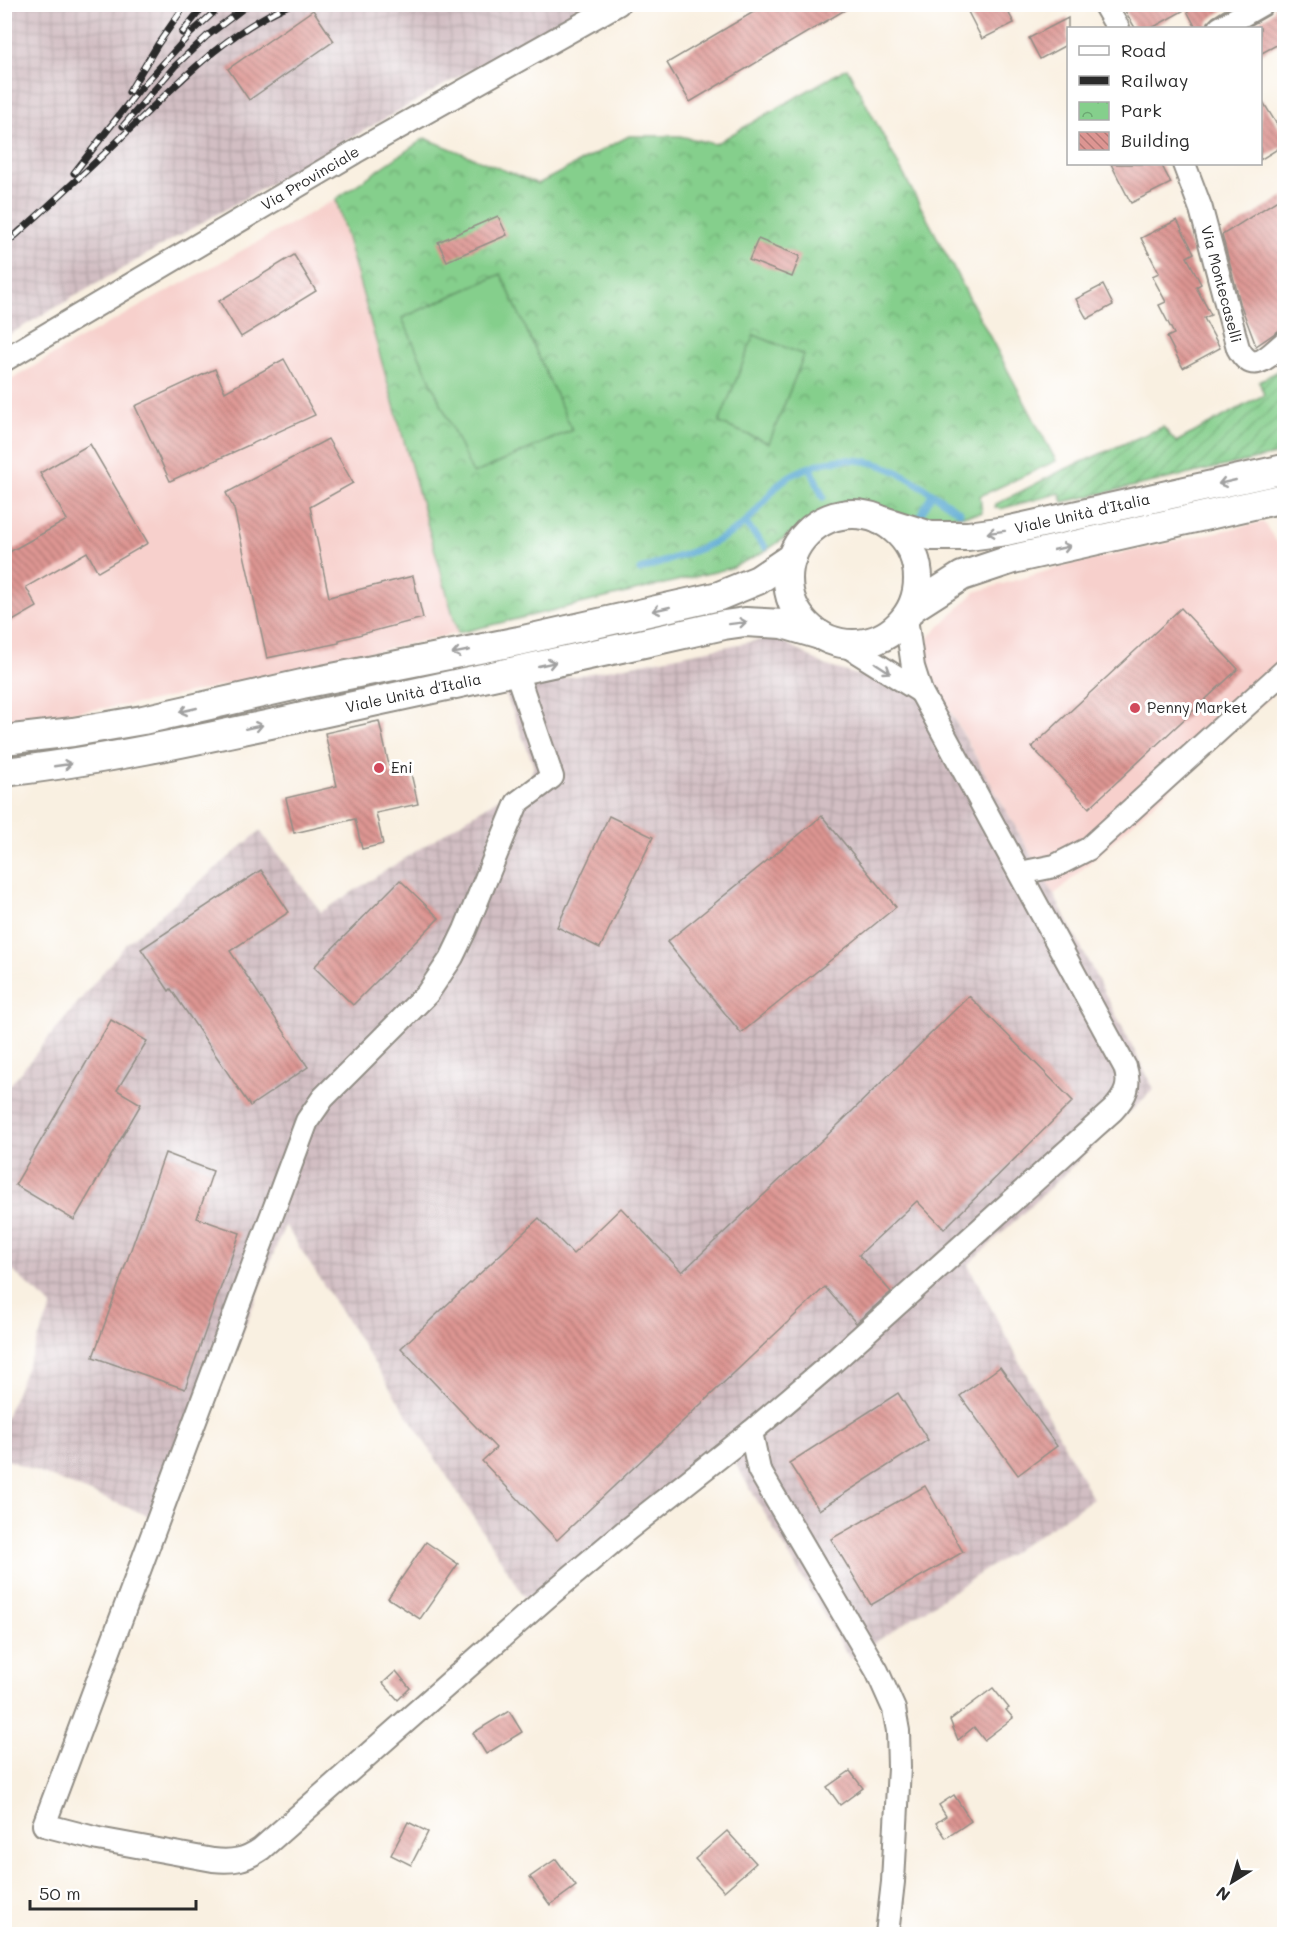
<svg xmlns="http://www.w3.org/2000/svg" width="1289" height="1939" font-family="Mali,sans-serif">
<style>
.built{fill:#f7d0cc}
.industrial{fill:url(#industrial-grid)}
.park{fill:url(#park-crowns);stroke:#587d5c;stroke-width:1.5}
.garden{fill:url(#garden-furrows);stroke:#587d5c;stroke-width:1.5}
.pitch{fill:#85cf8c;stroke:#587d5c;stroke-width:1.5}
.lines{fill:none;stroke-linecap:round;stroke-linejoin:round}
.stream{stroke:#58a8d2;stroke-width:7}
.building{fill:url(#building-back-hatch)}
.minor-casing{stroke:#928e86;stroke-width:26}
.major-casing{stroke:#928e86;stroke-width:32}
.minor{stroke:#fff;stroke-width:22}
.major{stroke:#fff;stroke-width:28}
.rail-casing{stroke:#2b2b2b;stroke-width:7}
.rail{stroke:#fff;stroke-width:4.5;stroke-dasharray:14;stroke-linecap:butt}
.oneway{stroke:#a0a0a0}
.poi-dot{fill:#d1495b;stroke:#fff;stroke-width:2}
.labels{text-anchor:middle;stroke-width:6;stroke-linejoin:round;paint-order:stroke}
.street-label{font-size:15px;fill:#2b2b2b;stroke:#fff}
.poi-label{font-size:15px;fill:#2b2b2b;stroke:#fff;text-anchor:start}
</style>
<defs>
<pattern id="industrial-grid" width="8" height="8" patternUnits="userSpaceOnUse" patternTransform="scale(1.5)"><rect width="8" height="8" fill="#d2bec3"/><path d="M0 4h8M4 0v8" fill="none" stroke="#b4a3a8"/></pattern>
<pattern id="park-crowns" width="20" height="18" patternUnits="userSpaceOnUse" patternTransform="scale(1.5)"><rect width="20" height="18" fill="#85cf8c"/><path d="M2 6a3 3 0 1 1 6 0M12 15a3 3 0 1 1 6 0" fill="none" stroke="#6da873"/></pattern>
<pattern id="garden-furrows" width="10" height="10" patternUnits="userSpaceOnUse" patternTransform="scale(1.5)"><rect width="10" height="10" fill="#85cf8c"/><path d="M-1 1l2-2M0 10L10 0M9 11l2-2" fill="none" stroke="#6da873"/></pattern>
<pattern id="building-back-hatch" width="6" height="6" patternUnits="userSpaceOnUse" patternTransform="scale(1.5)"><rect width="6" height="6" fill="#dd9592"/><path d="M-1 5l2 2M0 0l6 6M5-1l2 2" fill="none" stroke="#b37a77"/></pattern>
</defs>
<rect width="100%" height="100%" fill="#fff"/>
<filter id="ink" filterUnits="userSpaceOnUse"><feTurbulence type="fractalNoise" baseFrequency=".0167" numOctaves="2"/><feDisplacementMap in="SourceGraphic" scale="12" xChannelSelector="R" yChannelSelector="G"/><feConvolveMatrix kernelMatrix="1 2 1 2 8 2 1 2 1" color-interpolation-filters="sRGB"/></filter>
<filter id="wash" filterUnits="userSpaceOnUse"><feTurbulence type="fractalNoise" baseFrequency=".008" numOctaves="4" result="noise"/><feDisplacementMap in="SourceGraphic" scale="24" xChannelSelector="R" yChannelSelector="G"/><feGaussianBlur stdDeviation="1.35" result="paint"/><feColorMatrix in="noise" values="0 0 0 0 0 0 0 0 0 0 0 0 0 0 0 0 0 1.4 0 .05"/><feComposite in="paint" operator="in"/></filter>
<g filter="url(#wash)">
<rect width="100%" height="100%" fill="#f9f0e1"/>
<g class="built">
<path d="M336,199L458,633L149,702L5,721L4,384L73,343Z"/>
<path d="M1263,522L1284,552V684L1054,895L923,662L930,636L975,592L1072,564Z"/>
</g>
<g class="industrial">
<path d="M4,5H585L175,238L5,337Z"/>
<path d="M775,637L827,666L857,675L913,667L922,662L1054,895L1154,1089L968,1265L1093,1499L850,1659L728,1451L526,1599L285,1225L167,1523L5,1459V1419L52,1306L5,1264V1091L127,943L260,831L321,912L530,778L534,766L504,690Z"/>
</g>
<path class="park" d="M847,68L1056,461L980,496L982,513L917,521L890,511L860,506L830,513L793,532L764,552L731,568L458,633L336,199L425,138L538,184L629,136H680L715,144Z"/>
<path class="garden" d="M1284,368V453L1063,502L1060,493L1000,509L995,507L996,504L1061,471L1163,427L1176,442L1264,395L1259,381Z"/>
<g class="pitch">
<path d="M501,274L572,430L473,474L402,318Z"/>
<path d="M754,335L804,355L769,443L719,423Z"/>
</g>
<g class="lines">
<g class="stream">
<path d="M810,467L823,497"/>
<path d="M919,518L932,494"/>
<path d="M745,523L765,547"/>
<path d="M640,570C672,558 708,549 737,529C755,517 766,497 781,482C791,474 806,468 818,464C877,447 914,482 960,512"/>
</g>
</g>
<g id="blocks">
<g class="building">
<path d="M767,4H855L690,102L667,63Z"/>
<path d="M964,4H1004L1014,23L982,39Z"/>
<path d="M1121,4H1234L1213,17L1208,22L1207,28H1196L1186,9L1152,28H1135Z"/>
<path d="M1275,4H1284V41L1260,54V28H1246L1269,15L1274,10Z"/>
<path d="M313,10L334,41L249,100L228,69Z"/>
<path d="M1068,18V44L1040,59L1029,38Z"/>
<path d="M1260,97L1284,136V145L1260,160Z"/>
<path d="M1111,164H1161L1171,183L1131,203Z"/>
<path d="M1284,196V327L1256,346L1241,306L1222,235Z"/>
<path d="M498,216L507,235L447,261L438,242Z"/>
<path d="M1177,220L1194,253L1187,257L1201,284L1196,287L1211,315L1204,318L1220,348L1183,368L1167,337L1174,334L1159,305L1166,302L1152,276L1159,273L1141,238Z"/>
<path d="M758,239L800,256L792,277L749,260Z"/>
<path d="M294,255L316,291L241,337L219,301Z"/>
<path d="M1103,285L1113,305L1087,319L1076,299Z"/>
<path d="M284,359L315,415L170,481L135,406L215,369L225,392Z"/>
<path d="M328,439L353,483L310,507L329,597L413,576L423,618L339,640V643L267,658L234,509L226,493Z"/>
<path d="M90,444L148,543L98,572L87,552L26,587L37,607L4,626V555L67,520L40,473Z"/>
<path d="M1181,608L1238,669L1089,808L1032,747Z"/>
<path d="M379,721L391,774L410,769L418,804L376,813L383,844L362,849L355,819L294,833L286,798L337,786L325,733Z"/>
<path d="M609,816L653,837L600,948L557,927Z"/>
<path d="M822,816L896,907L741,1033L667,942Z"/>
<path d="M261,870L289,912L230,951L308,1067L250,1106L171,989L169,991L141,949Z"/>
<path d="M400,880L439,918L353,1005L314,967Z"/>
<path d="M969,996L1073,1101L944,1229L917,1201L859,1255L891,1292L856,1323L825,1287L557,1540L482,1461L496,1448L401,1348L539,1218L573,1254L621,1208L682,1272L840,1123Z"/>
<path d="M111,1020L147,1041L117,1090L141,1104L74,1220L15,1185Z"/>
<path d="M165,1153L213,1171L197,1218L240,1233L185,1389L93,1357Z"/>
<path d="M1000,1367L1057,1446L1018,1475L960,1396Z"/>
<path d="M898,1393L928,1440L819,1510L789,1463Z"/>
<path d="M925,1486L963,1552L871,1605L831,1539Z"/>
<path d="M426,1542L458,1564L420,1619L388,1598Z"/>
<path d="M396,1671L410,1688L398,1700L383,1683Z"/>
<path d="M993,1688L1009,1708L1006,1710L1013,1718L984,1740L974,1727L958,1740L950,1720Z"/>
<path d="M509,1711L522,1732L486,1754L473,1733Z"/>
<path d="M850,1771L863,1788L840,1805L827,1787Z"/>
<path d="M954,1795L971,1821L946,1838L936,1823L946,1816L939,1805Z"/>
<path d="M408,1822L428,1832L411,1865L391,1855Z"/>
<path d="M727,1831L756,1863L724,1891L695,1859Z"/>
<path d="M556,1859L576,1886L550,1905L530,1877Z"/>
</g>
</g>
</g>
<g filter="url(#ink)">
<use href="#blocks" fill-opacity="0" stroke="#928e86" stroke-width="1.5"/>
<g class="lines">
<defs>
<g id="minor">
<path d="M1104,4L1118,28"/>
<path d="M1220,28L1262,4"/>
<path id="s1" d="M1184,164L1201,209L1238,348C1253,376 1267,357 1284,343"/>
<path id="s2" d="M4,360L355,152L618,4"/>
<path d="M844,644L921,692"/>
<path d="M516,671L552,777L517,803L465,930L452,957L427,994L323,1098L307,1121L44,1825L98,1839L213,1860C233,1862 245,1860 261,1849L547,1597L628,1529L751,1432"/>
<path d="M1020,873L1055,866L1088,849L1284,671"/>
<path d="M887,1934L893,1882L899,1767L898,1731L894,1709L877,1671L759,1470L751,1432L833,1362L1113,1110C1126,1096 1131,1085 1125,1067L921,692L913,667L906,618"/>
</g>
<g id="major">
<circle cx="853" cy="579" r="65"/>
<path id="s3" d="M880,520L931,536H968L1006,531L1284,469"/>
<path d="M912,608L962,576L1013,559L1284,498"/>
<path d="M4,740L73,732L143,720L302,684L519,641L719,596L758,580L792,557"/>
<path id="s4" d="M4,772C108,760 210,737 312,715C450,686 587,656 724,625L745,622L783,624L820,635"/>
</g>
</defs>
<use href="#minor" class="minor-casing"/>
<use href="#major" class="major-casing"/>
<use href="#minor" class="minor"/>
<use href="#major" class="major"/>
<defs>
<g id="rail">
<path d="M182,33L205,4"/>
<path d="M129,92L158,44L186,4"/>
<path d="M123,126L175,66L207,36L249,4"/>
<path d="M74,173L138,91L190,34L223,4"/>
<path d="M15,236C54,201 92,166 129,130C180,81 226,32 291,4"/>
<path d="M4,246L21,230"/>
</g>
</defs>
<use href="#rail" class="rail-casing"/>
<use href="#rail" class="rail"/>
</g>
<defs><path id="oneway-shaft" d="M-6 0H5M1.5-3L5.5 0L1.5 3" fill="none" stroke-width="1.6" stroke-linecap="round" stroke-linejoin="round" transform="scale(1.5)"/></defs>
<g class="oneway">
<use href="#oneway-shaft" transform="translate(1227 482) rotate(167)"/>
<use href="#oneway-shaft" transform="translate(996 532) rotate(173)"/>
<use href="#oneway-shaft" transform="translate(1062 548) rotate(-13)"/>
<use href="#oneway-shaft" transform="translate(661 609) rotate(167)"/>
<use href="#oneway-shaft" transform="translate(738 623) rotate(-7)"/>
<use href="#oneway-shaft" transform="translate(461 652) rotate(169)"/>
<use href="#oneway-shaft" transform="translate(547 664) rotate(-13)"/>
<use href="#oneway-shaft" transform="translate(883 668) rotate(33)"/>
<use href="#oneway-shaft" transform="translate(188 710) rotate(167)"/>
<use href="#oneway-shaft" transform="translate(254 727) rotate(-12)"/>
<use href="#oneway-shaft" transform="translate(63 765) rotate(-8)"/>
</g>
</g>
<g class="poi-dot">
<circle cx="1135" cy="708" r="6"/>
<circle cx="379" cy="768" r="6"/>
</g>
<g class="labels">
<g class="street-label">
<text dy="5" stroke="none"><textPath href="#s2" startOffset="356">Via Provinciale</textPath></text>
<text dy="5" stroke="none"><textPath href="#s1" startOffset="126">Via Montecaselli</textPath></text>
<text dy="5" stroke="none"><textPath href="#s3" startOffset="207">Viale Unità d'Italia</textPath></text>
<text dy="5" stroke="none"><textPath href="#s4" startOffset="417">Viale Unità d'Italia</textPath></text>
</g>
<g class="poi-label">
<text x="1147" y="713">Penny Market</text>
<text x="391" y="773">Eni</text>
</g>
</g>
<rect width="1289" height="1939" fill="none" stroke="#fff" stroke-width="24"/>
<rect x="1067" y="27" width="195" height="138" fill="#ffffff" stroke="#aaaaaa" stroke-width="1.5"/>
<rect x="1079" y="46" width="30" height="9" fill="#ffffff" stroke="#aaaaaa" stroke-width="1.5"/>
<text x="1121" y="57" font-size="18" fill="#2b2b2b">Road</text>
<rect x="1079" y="76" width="30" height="9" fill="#2b2b2b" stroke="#aaaaaa" stroke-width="1.5"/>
<text x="1121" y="87" font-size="18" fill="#2b2b2b">Railway</text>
<rect x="1079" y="102" width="30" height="18" fill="url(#park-crowns)" stroke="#aaaaaa" stroke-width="1.5"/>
<text x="1121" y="117" font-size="18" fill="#2b2b2b">Park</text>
<rect x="1079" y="132" width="30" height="18" fill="url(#building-back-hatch)" stroke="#aaaaaa" stroke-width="1.5"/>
<text x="1121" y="147" font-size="18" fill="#2b2b2b">Building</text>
<g transform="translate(1232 1882) rotate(217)" stroke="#ffffff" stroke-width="4.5" paint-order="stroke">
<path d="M0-4.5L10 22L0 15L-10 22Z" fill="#2b2b2b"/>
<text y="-9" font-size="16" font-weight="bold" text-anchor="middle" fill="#2b2b2b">N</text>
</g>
<path d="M30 1900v9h166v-9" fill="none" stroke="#2b2b2b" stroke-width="3"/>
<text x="39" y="1900" font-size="18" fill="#2b2b2b" stroke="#ffffff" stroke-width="4.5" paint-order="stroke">50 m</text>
</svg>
